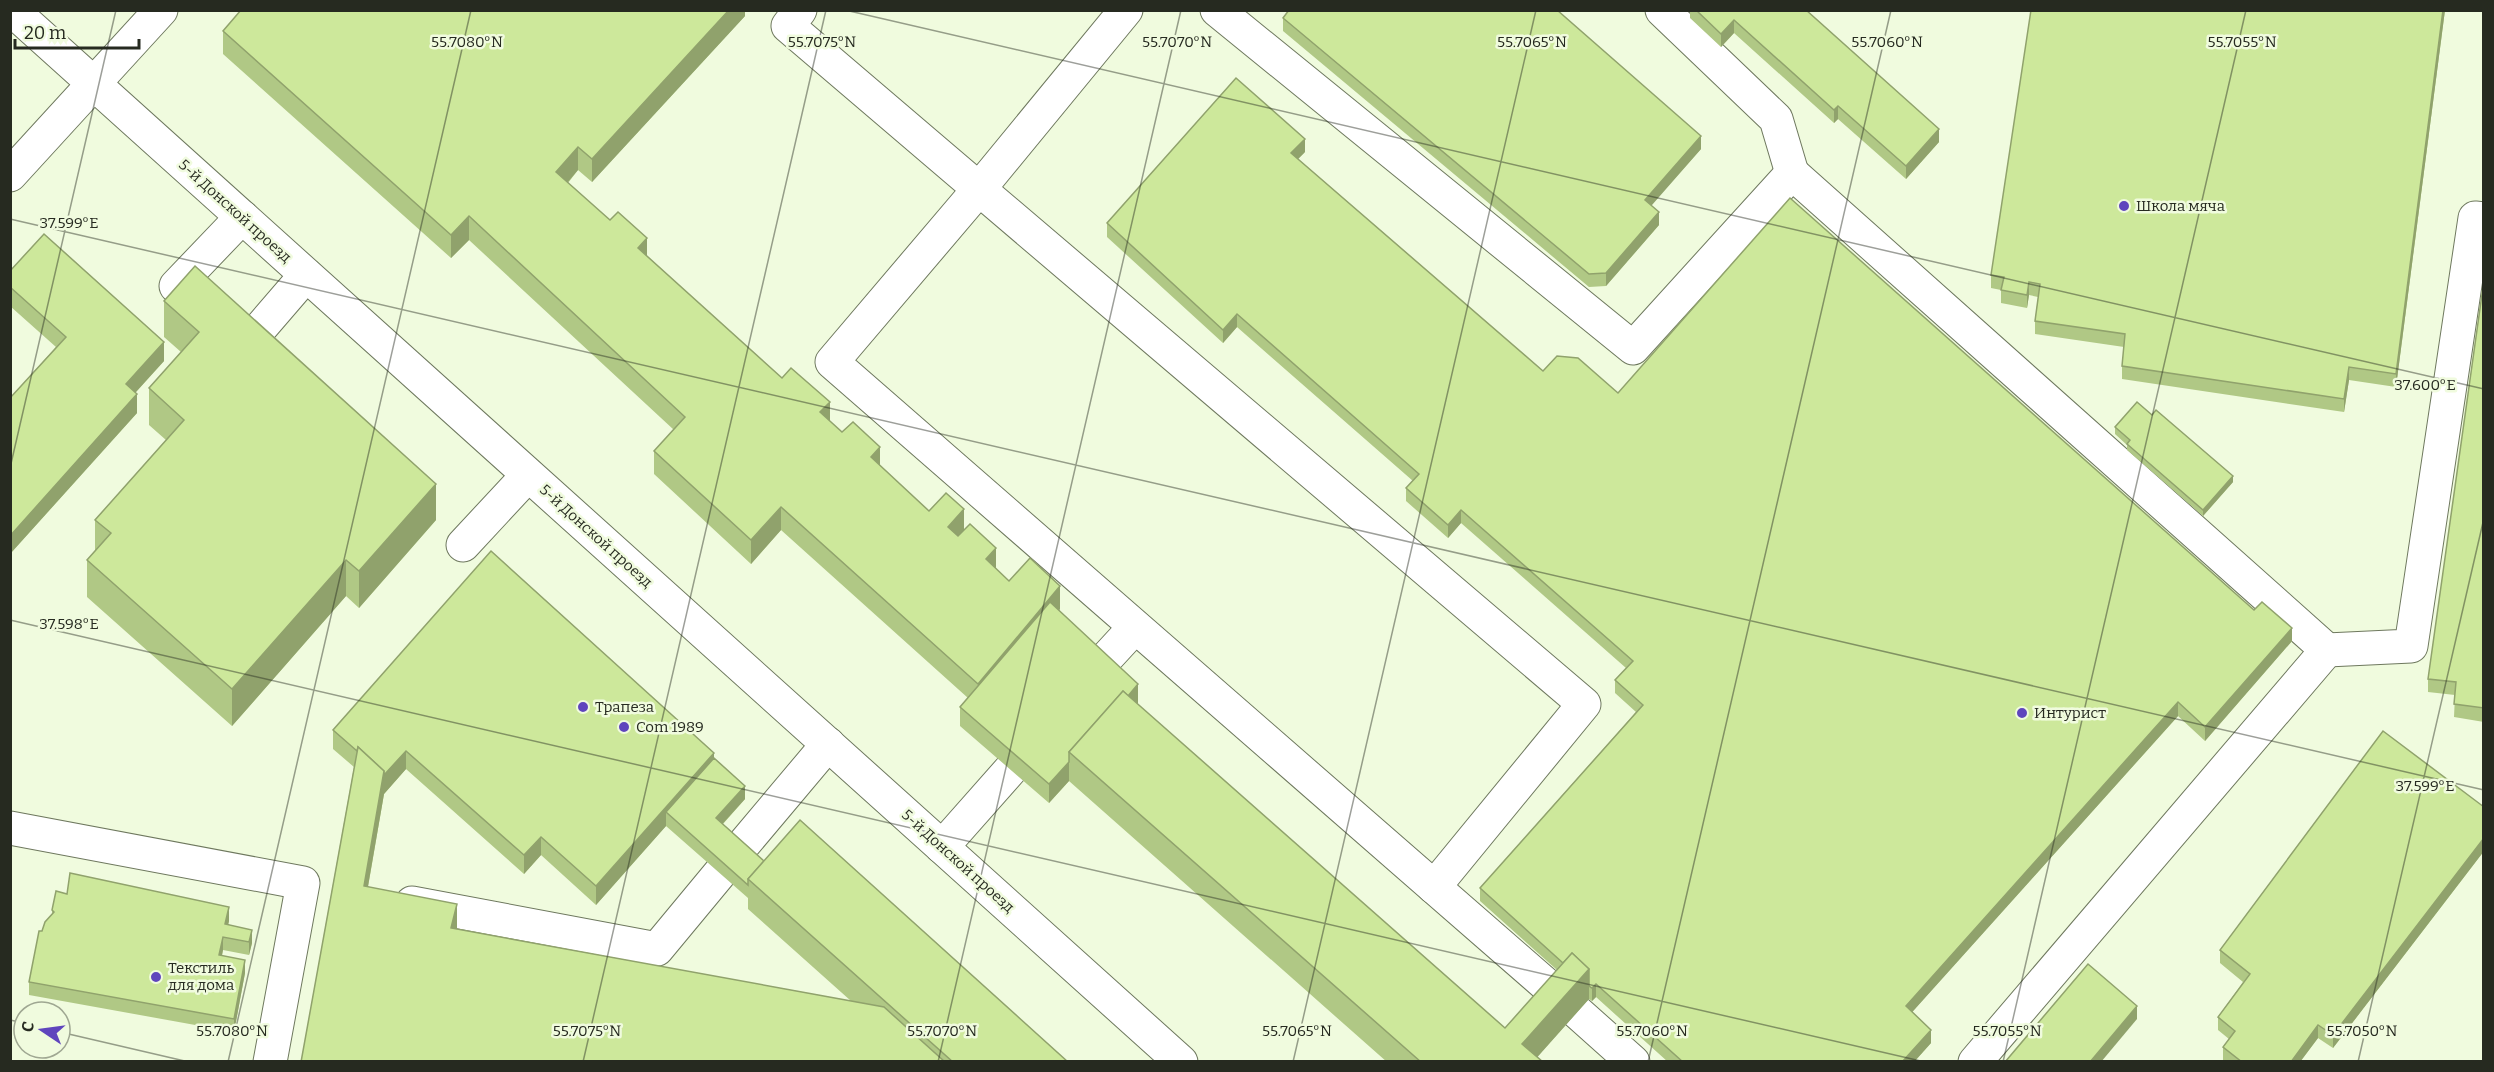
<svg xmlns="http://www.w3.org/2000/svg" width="2494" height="1072" font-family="Bitter,serif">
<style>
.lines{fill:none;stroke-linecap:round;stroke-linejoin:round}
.minor-casing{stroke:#6e785e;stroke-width:35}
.minor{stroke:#fff;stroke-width:33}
.wall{fill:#b0c885;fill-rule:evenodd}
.shaded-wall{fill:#90a26c}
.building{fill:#cde89b;stroke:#90a26c;stroke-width:1.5}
.ticks{fill:none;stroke:#262a20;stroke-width:1.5;stroke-opacity:0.45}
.poi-dot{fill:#5f45bd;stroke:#f0fbde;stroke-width:2}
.labels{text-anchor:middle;stroke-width:5;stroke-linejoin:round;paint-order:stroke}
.poi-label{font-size:15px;fill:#262a20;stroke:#f0fbde;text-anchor:start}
.street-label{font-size:15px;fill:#262a20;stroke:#f0fbde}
.ticks-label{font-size:15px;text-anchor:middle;fill:#262a20;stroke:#f0fbde;stroke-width:5;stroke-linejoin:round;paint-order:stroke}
</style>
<rect width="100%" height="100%" fill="#f0fbde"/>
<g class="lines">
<defs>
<g id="minor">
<path d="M12,10L1181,1062"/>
<path d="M800,10L788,26L979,189L832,362L1434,887"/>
<path d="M1126,10L979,189L1584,704L1434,887L1559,996"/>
<path d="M1217,10L1633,348L1792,173L2327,650L1975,1062"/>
<path d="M1662,10L1776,119L1792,173"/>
<path d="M10,175L161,10"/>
<path d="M176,286L242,217"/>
<path d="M244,347L306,275"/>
<path d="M463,545L528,475"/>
<path d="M2327,650L2411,646L2475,218L2484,219"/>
<path d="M1099,666L1135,627"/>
<path d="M10,828L303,883L270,1062"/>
<path d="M942,847L1011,769"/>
<path d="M738,851L828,744"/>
<path d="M412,903L657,949L720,873"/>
<path d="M1577,1012L1633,1062"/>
</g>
</defs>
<use href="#minor" class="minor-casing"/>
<use href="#minor" class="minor"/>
</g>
<g class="wall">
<path d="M745,10V16L592,182L578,170L568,183L647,256L929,511L964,530L996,569L1009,581L1060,609L1059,610L1138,703L1137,704L1505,1028L1557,970L1480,901V888L1636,712L1615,693V680L1626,668L1461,523L1448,538L1406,501V488L1413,481L1237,327L1223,343L1107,237V223L1305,152L1298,159L1543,371L1618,393L2254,610L2292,641L2205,741L2178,716L1912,1012L1931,1043L1914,1062H1668L1596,997L1592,1001L1589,999L1537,1057L1542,1062H1387L1069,781L1049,803L960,726V707L968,698L781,530L751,564L654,474V451L674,430L469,240L451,258L223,54V31Z"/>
<path d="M1690,10H1806L1939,142L1906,179L1838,119L1834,123L1734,33L1721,47L1690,18Z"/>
<path d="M2445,10L2396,387L2349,380L2344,412L2122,379V366L2124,347L2035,334V321L2038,297L2029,295L2027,308L2001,303V290L1991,288V275Z"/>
<path d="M1283,18L1701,149L1651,205L1659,225L1606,286L1589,287L1283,31Z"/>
<path d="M10,271L164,361L135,393L137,413L10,554V398L56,347L10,306Z"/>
<path d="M2484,280V722L2454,717L2455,695L2428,692V679Z"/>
<path d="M164,301L436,520L359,608L346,596L232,726L87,597V560L95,551V520L166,440L149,425V388L181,352L164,337Z"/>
<path d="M2115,427L2233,482L2203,516L2127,450V445L2115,434Z"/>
<path d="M333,730L714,758L745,799L723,824L764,861L1068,1062H301L354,767L333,749ZM406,769L524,874L541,855L596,905L666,826L748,898V909L851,1001L456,929L368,887L384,794Z"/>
<path d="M2484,807V851L2333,1048L2318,1038L2300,1062H2224L2223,1060V1047L2229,1039L2218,1030V1017L2243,982L2220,963V950Z"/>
<path d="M52,910L229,921L228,925L252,943L249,955L223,950L222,956L245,973L234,1032L29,995V982L42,931L52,915Z"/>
</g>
<g class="shaded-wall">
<path d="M729,10H745V16L592,182V159Z"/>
<path d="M2443,10H2445L2396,387V374Z"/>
<path d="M1734,20V33L1721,47V34Z"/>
<path d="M1838,106V119L1834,123V110Z"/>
<path d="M1939,129V142L1906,179V166Z"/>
<path d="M1701,136V149L1645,213V200Z"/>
<path d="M1305,139V152L1291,166V153Z"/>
<path d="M578,147V170L556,196V172Z"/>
<path d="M1659,212V225L1606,286V273Z"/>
<path d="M469,216V240L451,258V235Z"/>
<path d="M647,238V262L638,248Z"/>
<path d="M2029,282V295L2027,308V295Z"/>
<path d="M1237,314V327L1223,343V330Z"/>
<path d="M164,342V361L126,403V384Z"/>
<path d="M2349,367V380L2344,412V399Z"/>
<path d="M137,394V413L10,554V536Z"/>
<path d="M830,402V425L820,412Z"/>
<path d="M880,447V470L871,457Z"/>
<path d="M2233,476V482L2203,516V510Z"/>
<path d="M436,484V520L359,608V571Z"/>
<path d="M781,507V530L751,564V540Z"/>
<path d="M964,509V533L948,550V527Z"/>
<path d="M1461,510V523L1448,538V525Z"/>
<path d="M996,548V571L986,559Z"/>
<path d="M346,560V596L232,726V689Z"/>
<path d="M1060,586V609L978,707V684Z"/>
<path d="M2292,628V641L2205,741V727Z"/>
<path d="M1138,684V703L1083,764L1074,756Z"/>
<path d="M2178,702V716L1906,1019V1006Z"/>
<path d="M406,751V769L384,794L364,909V886L384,771Z"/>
<path d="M714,753V772L666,812V826L596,905V886Z"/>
<path d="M1069,762V781L1049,803V784Z"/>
<path d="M745,786V799L716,831V818Z"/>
<path d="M541,837V855L524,874V855Z"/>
<path d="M2484,838V851L2333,1048V1035Z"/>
<path d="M457,904V928L451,951V928Z"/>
<path d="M229,907V921L225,937V924Z"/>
<path d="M252,930V943L249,955V942Z"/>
<path d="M223,937V950L219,968V955Z"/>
<path d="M245,960V973L234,1032V1019Z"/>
<path d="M1589,969V999L1533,1062L1522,1044Z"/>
<path d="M1596,984V997L1592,1001V988Z"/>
<path d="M2137,1006V1019L2101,1062H2090Z"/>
<path d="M2318,1025V1038L2300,1062H2291Z"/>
<path d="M1931,1030V1043L1914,1062H1902Z"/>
</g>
<g class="building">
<path d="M241,10H729L592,159L578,147L556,172L610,220L618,212L647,238L638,248L782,378L791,368L830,402L820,412L842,432L853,422L880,447L871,457L929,511L946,493L964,509L948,527L958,536L970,524L996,548L986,559L1009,581L1030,558L1060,586L978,684L781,507L751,540L654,451L685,417L469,216L451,235L223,31Z"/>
<path d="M1289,10H1557L1701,136L1645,200L1659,212L1606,273L1589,274L1283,18Z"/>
<path d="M1696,10H1806L1939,129L1906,166L1838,106L1834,110L1734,20L1721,34Z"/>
<path d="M2031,10H2443L2396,374L2349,367L2344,399L2122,366L2125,334L2035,321L2040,284L2029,282L2027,295L2001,290L2004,277L1991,275Z"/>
<path d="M1236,78L1305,139L1291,153L1543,371L1557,356L1578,358L1618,393L1790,198L2254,610L2262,602L2292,628L2205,727L2178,702L1906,1006L1931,1030L1902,1062H1683L1596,984L1592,988L1589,986V969L1572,953L1563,963L1480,888L1643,705L1615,680L1633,661L1461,510L1448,525L1406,488L1419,474L1237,314L1223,330L1107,223Z"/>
<path d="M44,234L164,342L126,384L137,394L10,536V398L66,337L10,287V271Z"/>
<path d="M195,266L436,484L359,571L346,560L232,689L87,560L111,533L95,520L184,420L149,388L199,332L164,301Z"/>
<path d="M2484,280V708L2454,704L2456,682L2428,679Z"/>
<path d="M2137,402L2152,415L2156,410L2233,476L2203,510L2127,444L2130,440L2115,427Z"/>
<path d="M491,551L714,753L596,886L541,837L524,855L406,751L384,775V771L358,747L357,751L333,730Z"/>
<path d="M1050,602L1138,684L1128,696L1123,691L1069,752V762L1049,784L960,707Z"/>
<path d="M1123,691L1505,1028L1572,953L1589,969L1522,1044L1543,1062H1421L1069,752Z"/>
<path d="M2383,731L2484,807V838L2333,1035L2318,1025L2291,1062H2242L2223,1047L2235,1031L2218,1017L2250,974L2220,950Z"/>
<path d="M358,747L384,771L364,886L457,904L451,928L884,1007L945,1062H301Z"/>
<path d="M714,758L745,786L716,818L764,861L748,879V885L666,812Z"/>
<path d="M800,820L1068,1062H953L748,879Z"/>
<path d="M70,873L229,907L225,924L252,930L249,942L223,937L219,955L245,960L234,1019L29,982L39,931H42L45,922L54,912L52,910L56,891L67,894Z"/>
<path d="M2088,964L2137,1006L2090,1062H2005Z"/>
</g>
<path class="ticks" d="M845,10L2484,389M10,219L2484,790M10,468L116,10M10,620L1925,1062M10,1020L24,1023M60,1032L189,1062M228,1062L471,10M583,1062L826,10M938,1062L1181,10M1293,1062L1536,10M1648,1062L1891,10M2003,1062L2246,10M2358,1062L2484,518"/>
<g class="poi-dot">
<circle cx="2124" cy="206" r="6"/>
<circle cx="583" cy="707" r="6"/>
<circle cx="2022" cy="713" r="6"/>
<circle cx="624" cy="727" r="6"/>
<circle cx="156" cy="977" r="6"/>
</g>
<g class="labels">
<g class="poi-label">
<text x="2136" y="211">Школа мяча</text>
<text x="595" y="712">Трапеза</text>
<text x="2034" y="718">Интурист</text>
<text x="636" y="732">Com 1989</text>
<text x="168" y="973">Текстиль<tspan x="168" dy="17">для дома</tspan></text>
</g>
<g class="street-label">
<text transform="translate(235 211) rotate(42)" y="5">5-й Донской проезд</text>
<text transform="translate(596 536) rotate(42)" y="5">5-й Донской проезд</text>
<text transform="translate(958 861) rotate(42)" y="5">5-й Донской проезд</text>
</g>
</g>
<g class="ticks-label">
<text x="467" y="47">55.7080°N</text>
<text x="822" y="47">55.7075°N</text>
<text x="1177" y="47">55.7070°N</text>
<text x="1532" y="47">55.7065°N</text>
<text x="1887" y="47">55.7060°N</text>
<text x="2242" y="47">55.7055°N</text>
<text x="69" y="228">37.599°E</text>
<text x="2425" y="390">37.600°E</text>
<text x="69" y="629">37.598°E</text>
<text x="2425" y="791">37.599°E</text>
<text x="232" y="1036">55.7080°N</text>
<text x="587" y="1036">55.7075°N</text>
<text x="942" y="1036">55.7070°N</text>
<text x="1297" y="1036">55.7065°N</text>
<text x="1652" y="1036">55.7060°N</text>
<text x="2007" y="1036">55.7055°N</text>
<text x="2362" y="1036">55.7050°N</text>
</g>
<rect width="2494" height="1072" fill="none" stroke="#262a20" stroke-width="24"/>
<g transform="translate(42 1030) rotate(283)"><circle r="28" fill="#f0fbde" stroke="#9fa792" stroke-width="1.5"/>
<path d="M0-4.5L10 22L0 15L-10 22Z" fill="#5f45bd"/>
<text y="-9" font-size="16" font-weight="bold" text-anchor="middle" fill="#262a20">С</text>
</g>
<path d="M15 39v9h124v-9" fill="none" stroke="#262a20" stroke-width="3"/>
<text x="24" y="39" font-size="18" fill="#262a20" stroke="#f0fbde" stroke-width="4.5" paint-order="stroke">20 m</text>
</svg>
